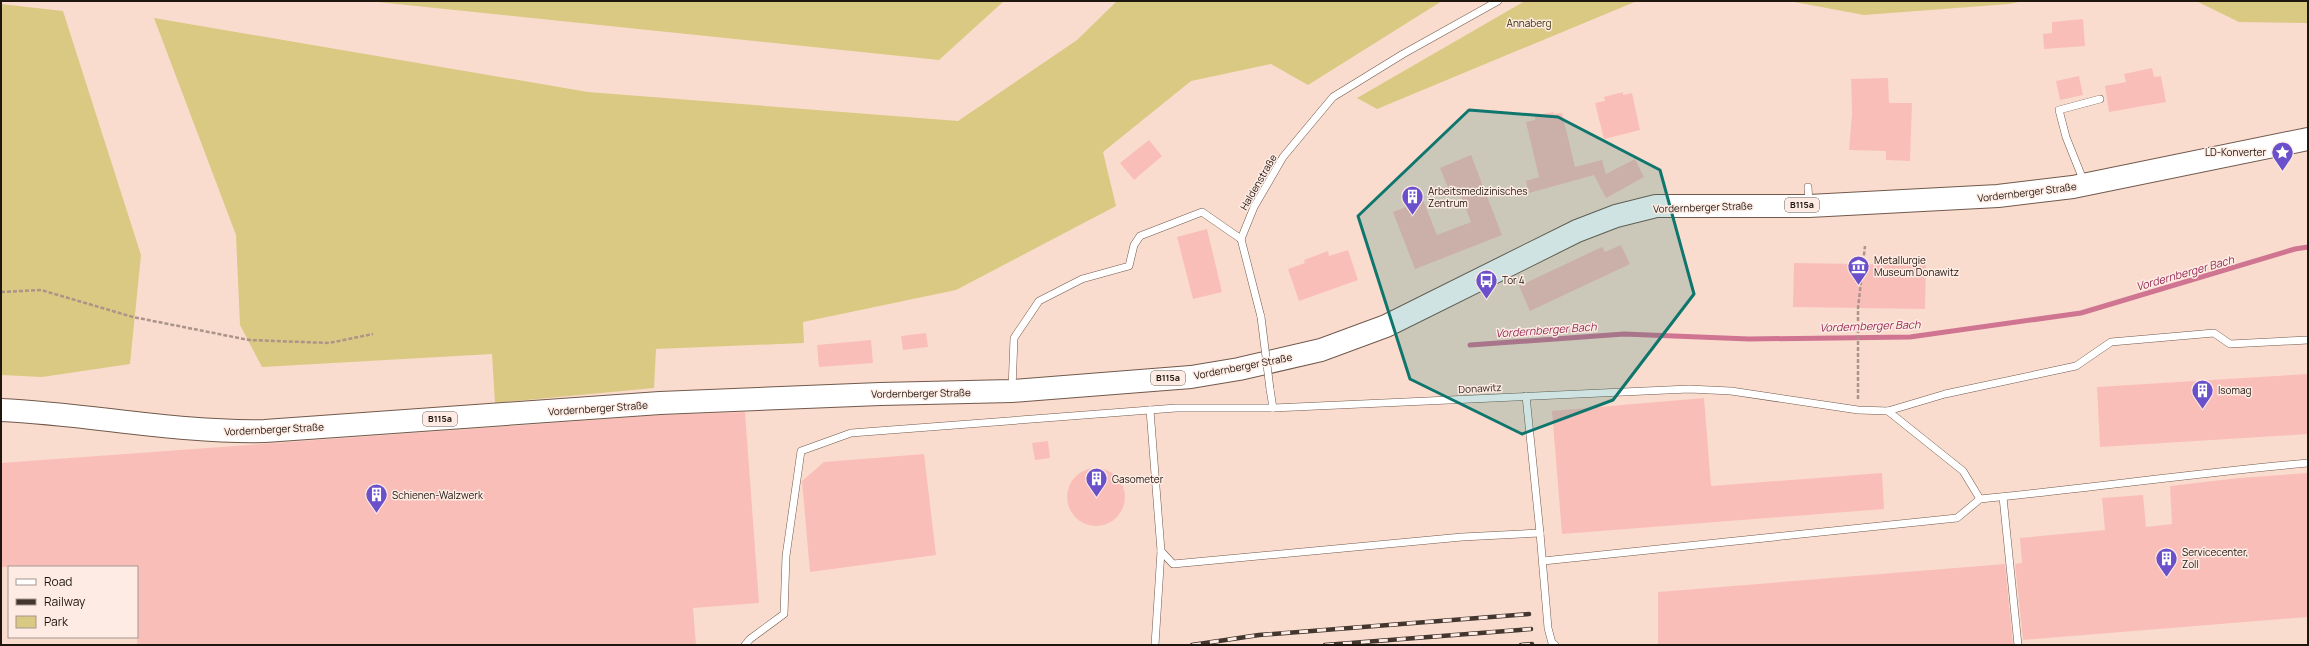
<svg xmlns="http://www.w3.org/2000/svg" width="2309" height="646" font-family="Manrope,sans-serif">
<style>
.green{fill:#dac982}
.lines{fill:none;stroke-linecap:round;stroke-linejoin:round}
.stream{stroke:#cf7592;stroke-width:5}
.building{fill:#fabeb9}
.lane-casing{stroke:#71594c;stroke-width:8}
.primary-casing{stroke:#71594c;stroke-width:24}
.path{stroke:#ab9489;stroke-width:2.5;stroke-dasharray:4 2;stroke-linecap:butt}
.lane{stroke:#fff;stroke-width:7}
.primary{stroke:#fff;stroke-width:22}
.rail-casing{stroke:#42362f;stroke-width:4.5}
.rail{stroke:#feece4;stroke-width:3;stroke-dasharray:9;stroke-linecap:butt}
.lane-bridge-casing{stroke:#71594c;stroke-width:8;stroke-linecap:butt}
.lane-bridge{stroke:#fff;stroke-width:7}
.marked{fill:#0f766e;fill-opacity:0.2;stroke:#0f766e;stroke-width:3;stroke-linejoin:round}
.labels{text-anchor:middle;stroke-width:3;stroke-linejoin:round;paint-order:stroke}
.shield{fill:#feece4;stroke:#625650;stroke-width:1}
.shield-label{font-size:9px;font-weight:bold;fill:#1f1610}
.park-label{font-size:10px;fill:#352c01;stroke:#feece4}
.poi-label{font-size:10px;fill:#1f1610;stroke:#feece4;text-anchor:start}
.street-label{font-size:10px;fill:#1f1610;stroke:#feece4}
.water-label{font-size:11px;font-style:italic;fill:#942854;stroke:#feece4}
</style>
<rect width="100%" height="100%" fill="#fadcce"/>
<g class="green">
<path d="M368,1H1004L939,60Z"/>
<path d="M1117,1H1442L1308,85L1271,64L1191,81L1103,152L1116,206L956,290L803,322L804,343L656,349L654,388L495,403L492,354L262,367L240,325L236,235L154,18L588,92L958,121L1077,40Z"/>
<path d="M1525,1H1637L1377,109L1357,98Z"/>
<path d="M1789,1H2024L2009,4L1864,15Z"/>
<path d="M2196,1H2308V23L2239,22Z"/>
<path d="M1,4L63,11L141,255L130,364L42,377L1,375Z"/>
</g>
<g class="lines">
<path class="stream" d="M1470,345L1624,334L1749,339L1910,337L2081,313L2295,249L2308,247"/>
</g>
<g class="building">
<path d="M2083,19L2085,46L2044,49L2043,34L2052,33V22Z"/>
<path d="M2152,68L2154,77L2161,76L2166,102L2109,112L2105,86L2126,82L2124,74Z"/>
<path d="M2079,76L2083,95L2060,100L2056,81Z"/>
<path d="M1888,78L1889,103H1912L1910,161L1886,160V151L1849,150L1852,113L1851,79Z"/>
<path d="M1623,92V95L1632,93L1640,130L1604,139L1595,103L1605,101L1604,97Z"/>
<path d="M1553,112L1554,114L1562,113L1575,167L1602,160L1606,174L1635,159L1644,177L1606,198L1594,175L1529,193L1526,181L1539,177L1526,122L1535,120V116Z"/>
<path d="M1149,140L1162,156L1134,180L1120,163Z"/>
<path d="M1471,155L1502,235L1415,269L1393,212L1423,200L1437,235L1471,222L1457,186L1449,190L1440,168Z"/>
<path d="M1207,229L1222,292L1193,299L1177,237Z"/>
<path d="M1621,245L1630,264L1530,311L1519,286L1602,247L1605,252Z"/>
<path d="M1348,250L1358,280L1299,301L1288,269L1305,263L1304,260L1328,251L1329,256Z"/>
<path d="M1794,263L1926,265L1925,309L1793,307Z"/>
<path d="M926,333L928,347L903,350L901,336Z"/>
<path d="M871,340L873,363L819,367L817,345Z"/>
<path d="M2308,374V434L2100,447L2097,387Z"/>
<path d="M1704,398L1711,486L1882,473L1884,509L1562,534L1552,411Z"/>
<path d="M745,412L759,603L693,608L696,645H137V567H1V463L661,415Z"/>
<path d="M1048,441L1050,458L1035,460L1032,443Z"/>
<path d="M924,454L936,555L810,572L802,481L824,462Z"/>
<circle cx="1096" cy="497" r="29"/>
<path d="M2308,473V617L2023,640L2015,564L2022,563L2020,538L2105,530L2102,498L2143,495L2146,527L2172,524L2170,486L2239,478Z"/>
<path d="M2005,564L2013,645H1658V592Z"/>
</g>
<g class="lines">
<defs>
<g id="lane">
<path d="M2084,182L2066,137L2059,110L2100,99"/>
<path d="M1808,187L1809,203"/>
<path d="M1241,239L1254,207L1283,157L1333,97L1403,54L1498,1"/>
<path d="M1241,239L1261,317"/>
<path d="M1012,389L1014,338L1039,301L1082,279L1129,266L1134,245L1140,236L1202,212L1241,239"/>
<path d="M1270,389L1273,408"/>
<path d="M1150,410L1161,551L1173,564L1462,537L1540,533L1526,396"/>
<path d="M1888,411L1963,471L1980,499C2089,488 2198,473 2308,463"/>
<path d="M2003,497L2018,645"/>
<path d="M1540,533L1548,628L1552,643L1555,645"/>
<path d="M1543,561L1957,518L1980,499"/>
<path d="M745,645L750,639L784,614L786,556L801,451L851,433L1176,408H1273L1689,389L1731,391L1858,410L1888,411L1945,394L2076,366L2111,342L2214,333L2230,344L2308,340"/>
<path d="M1155,645L1161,551"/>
</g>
<path id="primary" d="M1,410C90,414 176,433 265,431L660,403L880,394L1012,391L1191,377L1239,369L1321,350L1386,326L1577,231L1616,216L1656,206H1809L1998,196L2073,187L2308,139"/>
</defs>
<use href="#lane" class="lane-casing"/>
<use href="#primary" class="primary-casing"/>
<g class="path">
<path d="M1,292L41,290L133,317L249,340L329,343L373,334"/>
<path d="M1858,399V308L1865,246"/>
</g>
<use href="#lane" class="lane"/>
<use href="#primary" class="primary"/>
<defs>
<g id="rail">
<path d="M1192,645L1259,635L1529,614"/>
<path d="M1325,645L1531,629"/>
<path d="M1521,645L1532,644"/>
</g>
</defs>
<use href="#rail" class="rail-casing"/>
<use href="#rail" class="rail"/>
<defs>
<path id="lane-bridge" d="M1261,317L1270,389"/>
</defs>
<use href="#lane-bridge" class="lane-bridge-casing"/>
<use href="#lane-bridge" class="lane-bridge"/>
</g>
<path class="marked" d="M1469,110L1558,117L1660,170L1694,294L1613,400L1522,434L1410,379L1358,216Z"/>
<defs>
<symbol id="sight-pin" viewBox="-11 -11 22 30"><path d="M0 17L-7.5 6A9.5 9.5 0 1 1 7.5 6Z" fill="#6a51cb" stroke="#feece4"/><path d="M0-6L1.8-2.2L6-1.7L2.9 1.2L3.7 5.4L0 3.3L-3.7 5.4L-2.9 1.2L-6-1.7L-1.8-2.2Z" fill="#fff"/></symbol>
<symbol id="building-pin" viewBox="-11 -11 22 30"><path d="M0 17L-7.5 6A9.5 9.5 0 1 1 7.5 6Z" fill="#6a51cb" stroke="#feece4"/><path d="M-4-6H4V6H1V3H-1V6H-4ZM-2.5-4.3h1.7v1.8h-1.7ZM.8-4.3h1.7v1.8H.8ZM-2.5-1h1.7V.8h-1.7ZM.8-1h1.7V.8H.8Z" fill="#fff"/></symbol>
<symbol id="museum-pin" viewBox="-11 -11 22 30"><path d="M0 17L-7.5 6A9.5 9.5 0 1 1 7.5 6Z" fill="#6a51cb" stroke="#feece4"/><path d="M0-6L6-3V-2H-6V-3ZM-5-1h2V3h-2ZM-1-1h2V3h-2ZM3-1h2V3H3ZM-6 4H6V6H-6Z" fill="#fff"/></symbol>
<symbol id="bus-pin" viewBox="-11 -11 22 30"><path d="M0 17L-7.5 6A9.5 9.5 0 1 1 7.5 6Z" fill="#6a51cb" stroke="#feece4"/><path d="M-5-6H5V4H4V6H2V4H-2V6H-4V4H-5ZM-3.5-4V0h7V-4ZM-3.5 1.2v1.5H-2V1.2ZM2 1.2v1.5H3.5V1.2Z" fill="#fff"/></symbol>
</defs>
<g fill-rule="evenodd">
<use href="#sight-pin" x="2270" y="140" width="25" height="34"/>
<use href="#building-pin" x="1400" y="184" width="25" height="34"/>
<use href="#museum-pin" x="1846" y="254" width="25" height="34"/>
<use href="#bus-pin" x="1474" y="268" width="25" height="34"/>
<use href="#building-pin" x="2190" y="378" width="25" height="34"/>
<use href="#building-pin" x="1084" y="466" width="25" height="34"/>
<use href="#building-pin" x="364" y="482" width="25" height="34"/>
<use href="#building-pin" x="2154" y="546" width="25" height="34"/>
</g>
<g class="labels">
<g class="shield">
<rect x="1785" y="198" width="34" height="14" rx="3"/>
<rect x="1151" y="371" width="34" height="14" rx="3"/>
<rect x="423" y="412" width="34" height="14" rx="3"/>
</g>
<g class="shield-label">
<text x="1802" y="208">B115a</text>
<text x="1168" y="381">B115a</text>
<text x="440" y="422">B115a</text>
</g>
<g class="park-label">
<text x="1529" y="27">Annaberg</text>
</g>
<g class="poi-label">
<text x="2266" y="156" text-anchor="end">LD-Konverter</text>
<text x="1428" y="195">Arbeitsmedizinisches<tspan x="1428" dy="12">Zentrum</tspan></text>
<text x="1874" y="264">Metallurgie<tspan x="1874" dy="12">Museum Donawitz</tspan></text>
<text x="1502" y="284">Tor 4</text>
<text x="2218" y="394">Isomag</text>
<text x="1112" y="483">Gasometer</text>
<text x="392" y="499">Schienen-Walzwerk</text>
<text x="2182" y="556">Servicecenter,<tspan x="2182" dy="12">Zoll</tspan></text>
</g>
<g class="street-label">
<text transform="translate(1258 182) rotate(-60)" y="4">Haldenstraße</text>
<text transform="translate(2027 192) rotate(-7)" y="4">Vordernberger Straße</text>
<text transform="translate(1703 207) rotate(-2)" y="4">Vordernberger Straße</text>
<text transform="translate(1243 366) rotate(-11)" y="4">Vordernberger Straße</text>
<text transform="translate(1480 388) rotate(-3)" y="4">Donawitz</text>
<text transform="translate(921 393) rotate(-1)" y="4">Vordernberger Straße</text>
<text transform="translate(598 408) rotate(-4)" y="4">Vordernberger Straße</text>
<text transform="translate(274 429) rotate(-3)" y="4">Vordernberger Straße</text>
</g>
<g class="water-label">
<text transform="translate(2185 273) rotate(-16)" y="4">Vordernberger Bach</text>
<text transform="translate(1870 326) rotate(-2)" y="4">Vordernberger Bach</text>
<text transform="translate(1546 330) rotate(-4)" y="4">Vordernberger Bach</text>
</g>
</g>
<rect width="2309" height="646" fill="none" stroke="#1f1610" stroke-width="4"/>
<rect x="8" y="566" width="130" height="72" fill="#feece4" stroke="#a5968f"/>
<rect x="16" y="579" width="20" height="6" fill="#ffffff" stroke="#a5968f"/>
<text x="44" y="586" font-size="12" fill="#1f1610">Road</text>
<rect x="16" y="599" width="20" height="6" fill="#42362f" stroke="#a5968f"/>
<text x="44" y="606" font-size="12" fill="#1f1610">Railway</text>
<rect x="16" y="616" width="20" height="12" fill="#dac982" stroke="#a5968f"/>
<text x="44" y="626" font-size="12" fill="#1f1610">Park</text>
</svg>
